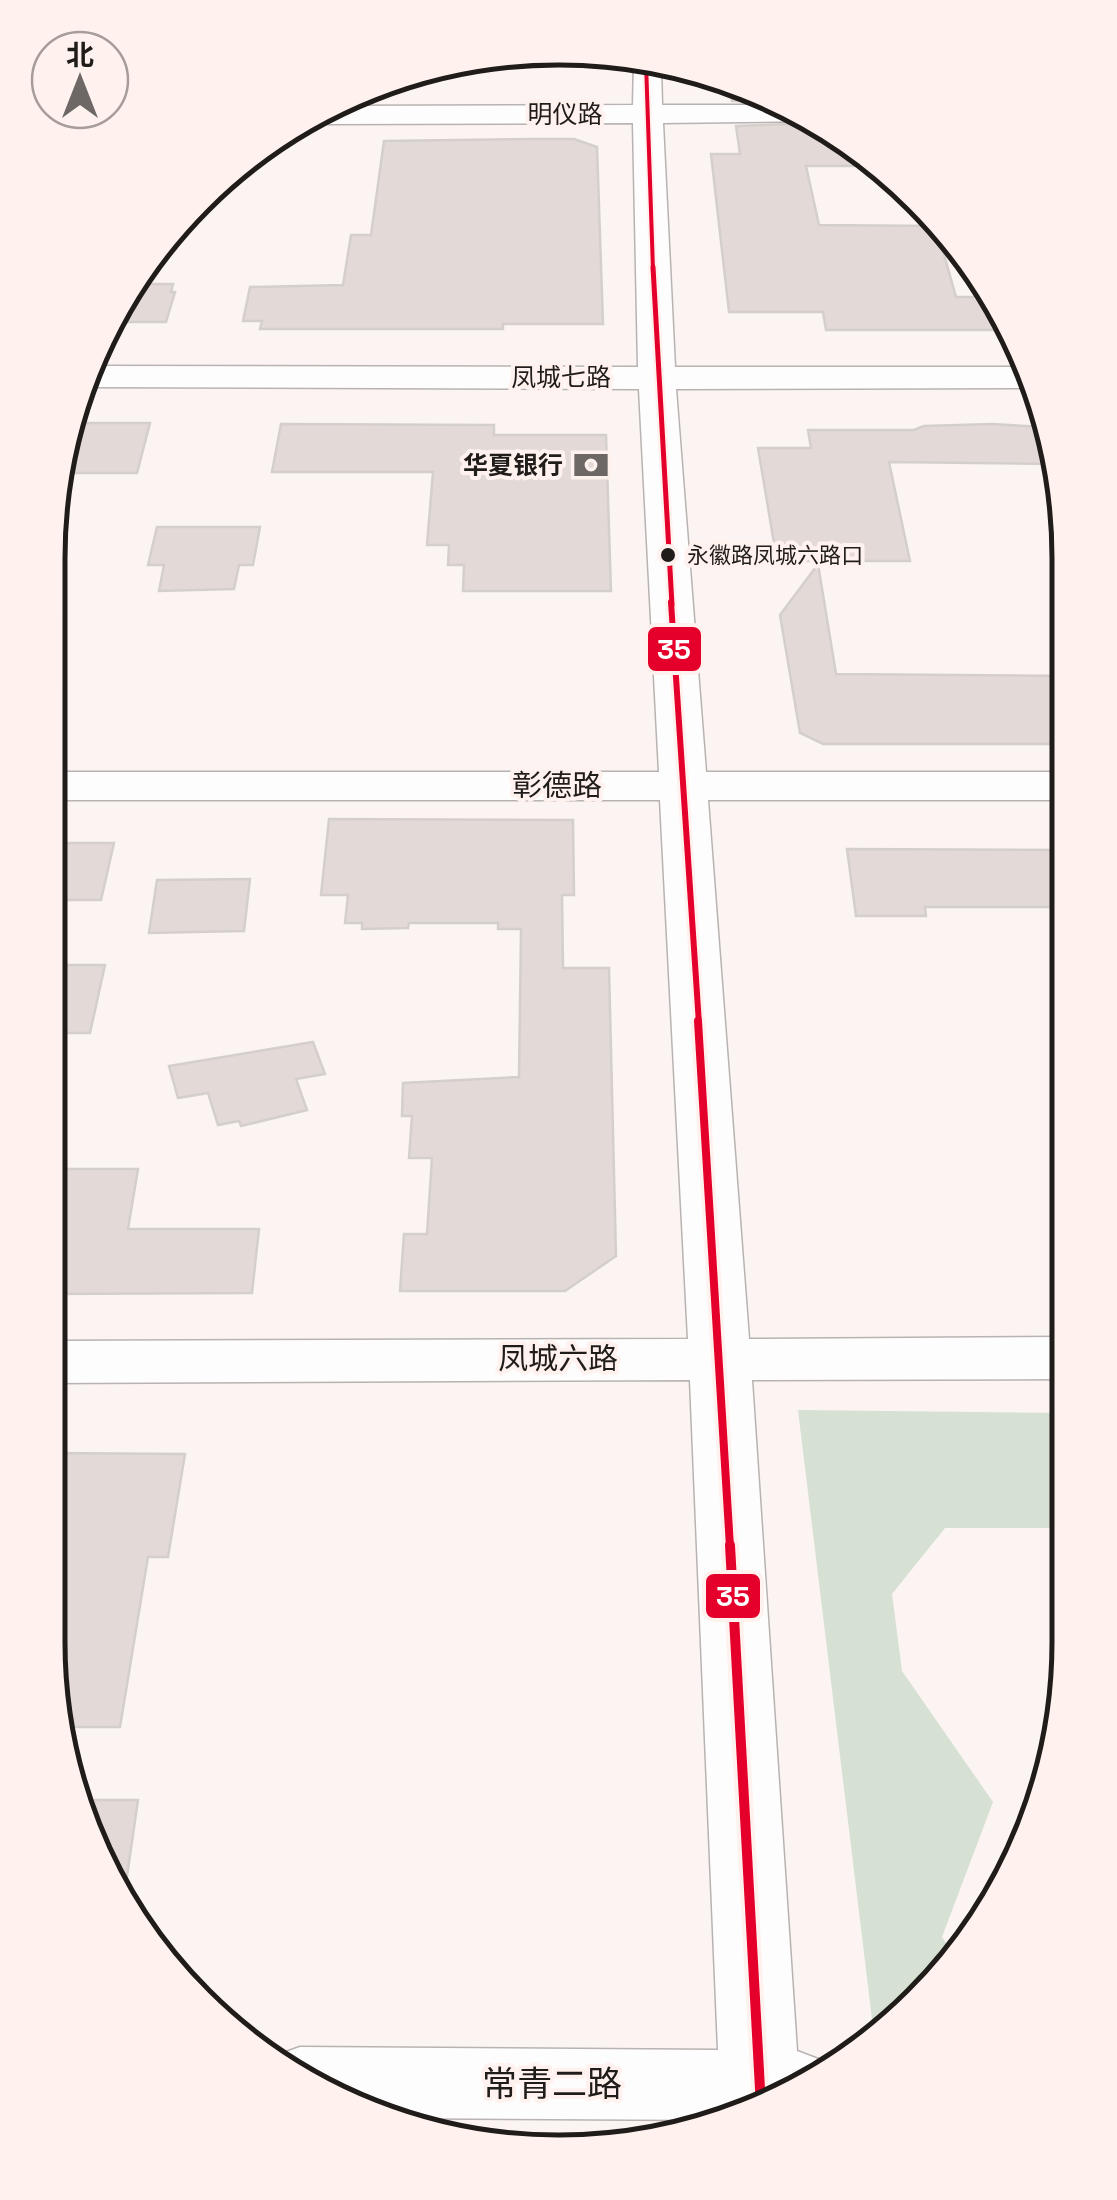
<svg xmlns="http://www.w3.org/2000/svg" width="1117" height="2200" font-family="'Space Grotesk','Noto Sans SC',sans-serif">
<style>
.green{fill:#d6e0d3}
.building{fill:#e3d9d6;stroke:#d4cfcd;stroke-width:2.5}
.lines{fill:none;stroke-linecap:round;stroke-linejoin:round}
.minor-casing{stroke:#b8b3b1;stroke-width:3}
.minor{fill:#fefdfd;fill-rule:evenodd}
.bus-1-far4-casing{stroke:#fff2ee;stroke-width:8}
.bus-1-far3-casing{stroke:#fff2ee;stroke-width:10}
.bus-1-far2-casing{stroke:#fff2ee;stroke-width:12}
.bus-1-far1-casing{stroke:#fff2ee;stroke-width:15}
.bus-1-casing{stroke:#fff2ee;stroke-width:18}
.bus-1-far4{stroke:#e4002b;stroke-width:4}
.bus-1-far3{stroke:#e4002b;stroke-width:5}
.bus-1-far2{stroke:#e4002b;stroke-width:6}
.bus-1-far1{stroke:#e4002b;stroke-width:8}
.bus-1{stroke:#e4002b;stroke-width:10}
.bus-dot{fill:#201c1a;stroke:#fff2ee;stroke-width:4}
.labels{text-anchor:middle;stroke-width:8;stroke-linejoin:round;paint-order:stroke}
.far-bus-label{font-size:22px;fill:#201c1a;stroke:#fff2ee;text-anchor:start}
.far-street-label{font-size:25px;fill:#201c1a;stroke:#fff2ee}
.far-poi-label{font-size:25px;font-weight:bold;fill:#201c1a;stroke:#fff2ee;text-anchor:end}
.street-label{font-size:30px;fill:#201c1a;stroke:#fff2ee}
.near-street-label{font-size:35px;fill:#201c1a;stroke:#fff2ee}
.rim{fill:none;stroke:#201c1a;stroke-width:5}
.line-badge{stroke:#fff2ee;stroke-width:4}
.badge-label{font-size:28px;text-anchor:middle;font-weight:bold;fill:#fff}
</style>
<rect width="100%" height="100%" fill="#fbf4f2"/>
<path class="green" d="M798,1410L1068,1413V1528H945L892,1594L902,1671L993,1802L942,1937L954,1955C935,1982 910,2028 873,2027Z"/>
<g class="building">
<path d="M730,85L784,100L786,101H732Z"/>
<path d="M818,123L883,166H806L819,225L936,226L956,297H993L1012,330H826L823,312H729L711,154H740L736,126Z"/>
<path d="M534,139H574L597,147L603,324H503V329H260L262,321H243L250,287L343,285L351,235H371L384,141Z"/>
<path d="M138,284H173L171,292H175L166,322H109Z"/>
<path d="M83,423H150L137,473H68Z"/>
<path d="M281,424L494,425V435H606L611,591H463L464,565H448L449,545H427L433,472H272Z"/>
<path d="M992,424L1044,427L1054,458H1049L1051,464L889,462L910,561H777L758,448H811L808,430H914L924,426Z"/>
<path d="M157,527H260L253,565H239L234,589L159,591L164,565H148Z"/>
<path d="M818,564L836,674L1066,676V744H823L800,733L780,615Z"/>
<path d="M329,819L573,820L574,895H562L563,968H609L616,1256L565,1291H400L404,1234H427L432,1158H409L412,1116H402L403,1083L519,1077L521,929H498V923H409L408,928L362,929V923H345L348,895H321Z"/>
<path d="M48,843H114L101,900H48Z"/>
<path d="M847,849L1066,850V907H925L926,916H856Z"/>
<path d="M250,879L244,931L149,933L157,880Z"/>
<path d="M48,965H105L90,1033H48Z"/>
<path d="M313,1042L325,1074L296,1079L307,1110L241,1126L239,1121L218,1125L208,1093L178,1098L169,1066Z"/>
<path d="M59,1169H138L128,1229H259L252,1293L48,1294V1197H53Z"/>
<path d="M48,1453L185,1454L168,1557H148L120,1727H62L48,1642Z"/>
<path d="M74,1800H138L124,1897L75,1806Z"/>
</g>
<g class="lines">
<defs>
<path id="minor" d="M634,60L661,67L662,105H792L815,121L663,123L675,367H1032L1037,388L676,389L706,772H1066V800H708L749,1339L1067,1337L1068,1379L752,1380L797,2051L834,2065L785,2100L717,2120L392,2118L303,2084L272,2057L300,2047L718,2050L690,1380L48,1383V1341L688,1339L660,800H48V772H659L639,389L85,387L91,366L638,367L633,123L325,124L314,121L340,106L633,105Z"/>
</defs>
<use href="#minor" class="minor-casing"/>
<use href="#minor" class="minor"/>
<defs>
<path id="bus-1-far4" d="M646,63L653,270"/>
<path id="bus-1-far3" d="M653,267L672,605"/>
<path id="bus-1-far2" d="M671,602L699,1024"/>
<path id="bus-1-far1" d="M698,1021L730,1547"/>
<path id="bus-1" d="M730,1545L761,2107"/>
</defs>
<use href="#bus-1-far4" class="bus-1-far4-casing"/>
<use href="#bus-1-far3" class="bus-1-far3-casing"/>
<use href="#bus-1-far2" class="bus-1-far2-casing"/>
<use href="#bus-1-far1" class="bus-1-far1-casing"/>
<use href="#bus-1" class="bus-1-casing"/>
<use href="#bus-1-far4" class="bus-1-far4"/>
<use href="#bus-1-far3" class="bus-1-far3"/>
<use href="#bus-1-far2" class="bus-1-far2"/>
<use href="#bus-1-far1" class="bus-1-far1"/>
<use href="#bus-1" class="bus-1"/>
</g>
<defs>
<symbol id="bank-bare" viewBox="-9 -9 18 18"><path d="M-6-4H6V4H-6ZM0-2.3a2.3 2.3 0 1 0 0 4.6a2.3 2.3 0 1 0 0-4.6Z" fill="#6d6866" stroke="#fff2ee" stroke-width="2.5" paint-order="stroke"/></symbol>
</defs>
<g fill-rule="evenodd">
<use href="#bank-bare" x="566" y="440" width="50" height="50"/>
</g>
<circle class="bus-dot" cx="668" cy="555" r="9"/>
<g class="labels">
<g class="far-bus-label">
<text x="687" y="563">永徽路凤城六路口</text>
</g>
<g class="far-street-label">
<text x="565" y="123">明仪路</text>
<text x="561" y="386">凤城七路</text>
</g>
<g class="far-poi-label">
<text x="563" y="474">华夏银行</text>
</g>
<g class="street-label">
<text x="557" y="796">彰德路</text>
<text x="558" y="1369">凤城六路</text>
</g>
<g class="near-street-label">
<text x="552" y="2096">常青二路</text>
</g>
</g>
<path d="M0 0H1117V2200H0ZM558 65H559A493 493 0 0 1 1052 558V1642A493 493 0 0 1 559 2135H558A493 493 0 0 1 65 1642V558A493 493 0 0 1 558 65Z" fill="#fff2ee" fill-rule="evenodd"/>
<path class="rim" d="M558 65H559A493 493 0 0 1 1052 558V1642A493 493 0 0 1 559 2135H558A493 493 0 0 1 65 1642V558A493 493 0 0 1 558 65Z"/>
<g class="line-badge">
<rect x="646" y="625" width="57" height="48" rx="10" fill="#e4002b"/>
<rect x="704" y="1572" width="58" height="48" rx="10" fill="#e4002b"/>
</g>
<g class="badge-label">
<text x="674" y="659">35</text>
<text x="733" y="1606">35</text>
</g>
<g transform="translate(80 80)"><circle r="48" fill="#fff2ee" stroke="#a69c99" stroke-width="2.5"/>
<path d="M0-8L18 38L0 25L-18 38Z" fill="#6d6866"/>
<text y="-15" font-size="28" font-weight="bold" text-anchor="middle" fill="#201c1a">北</text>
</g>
</svg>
